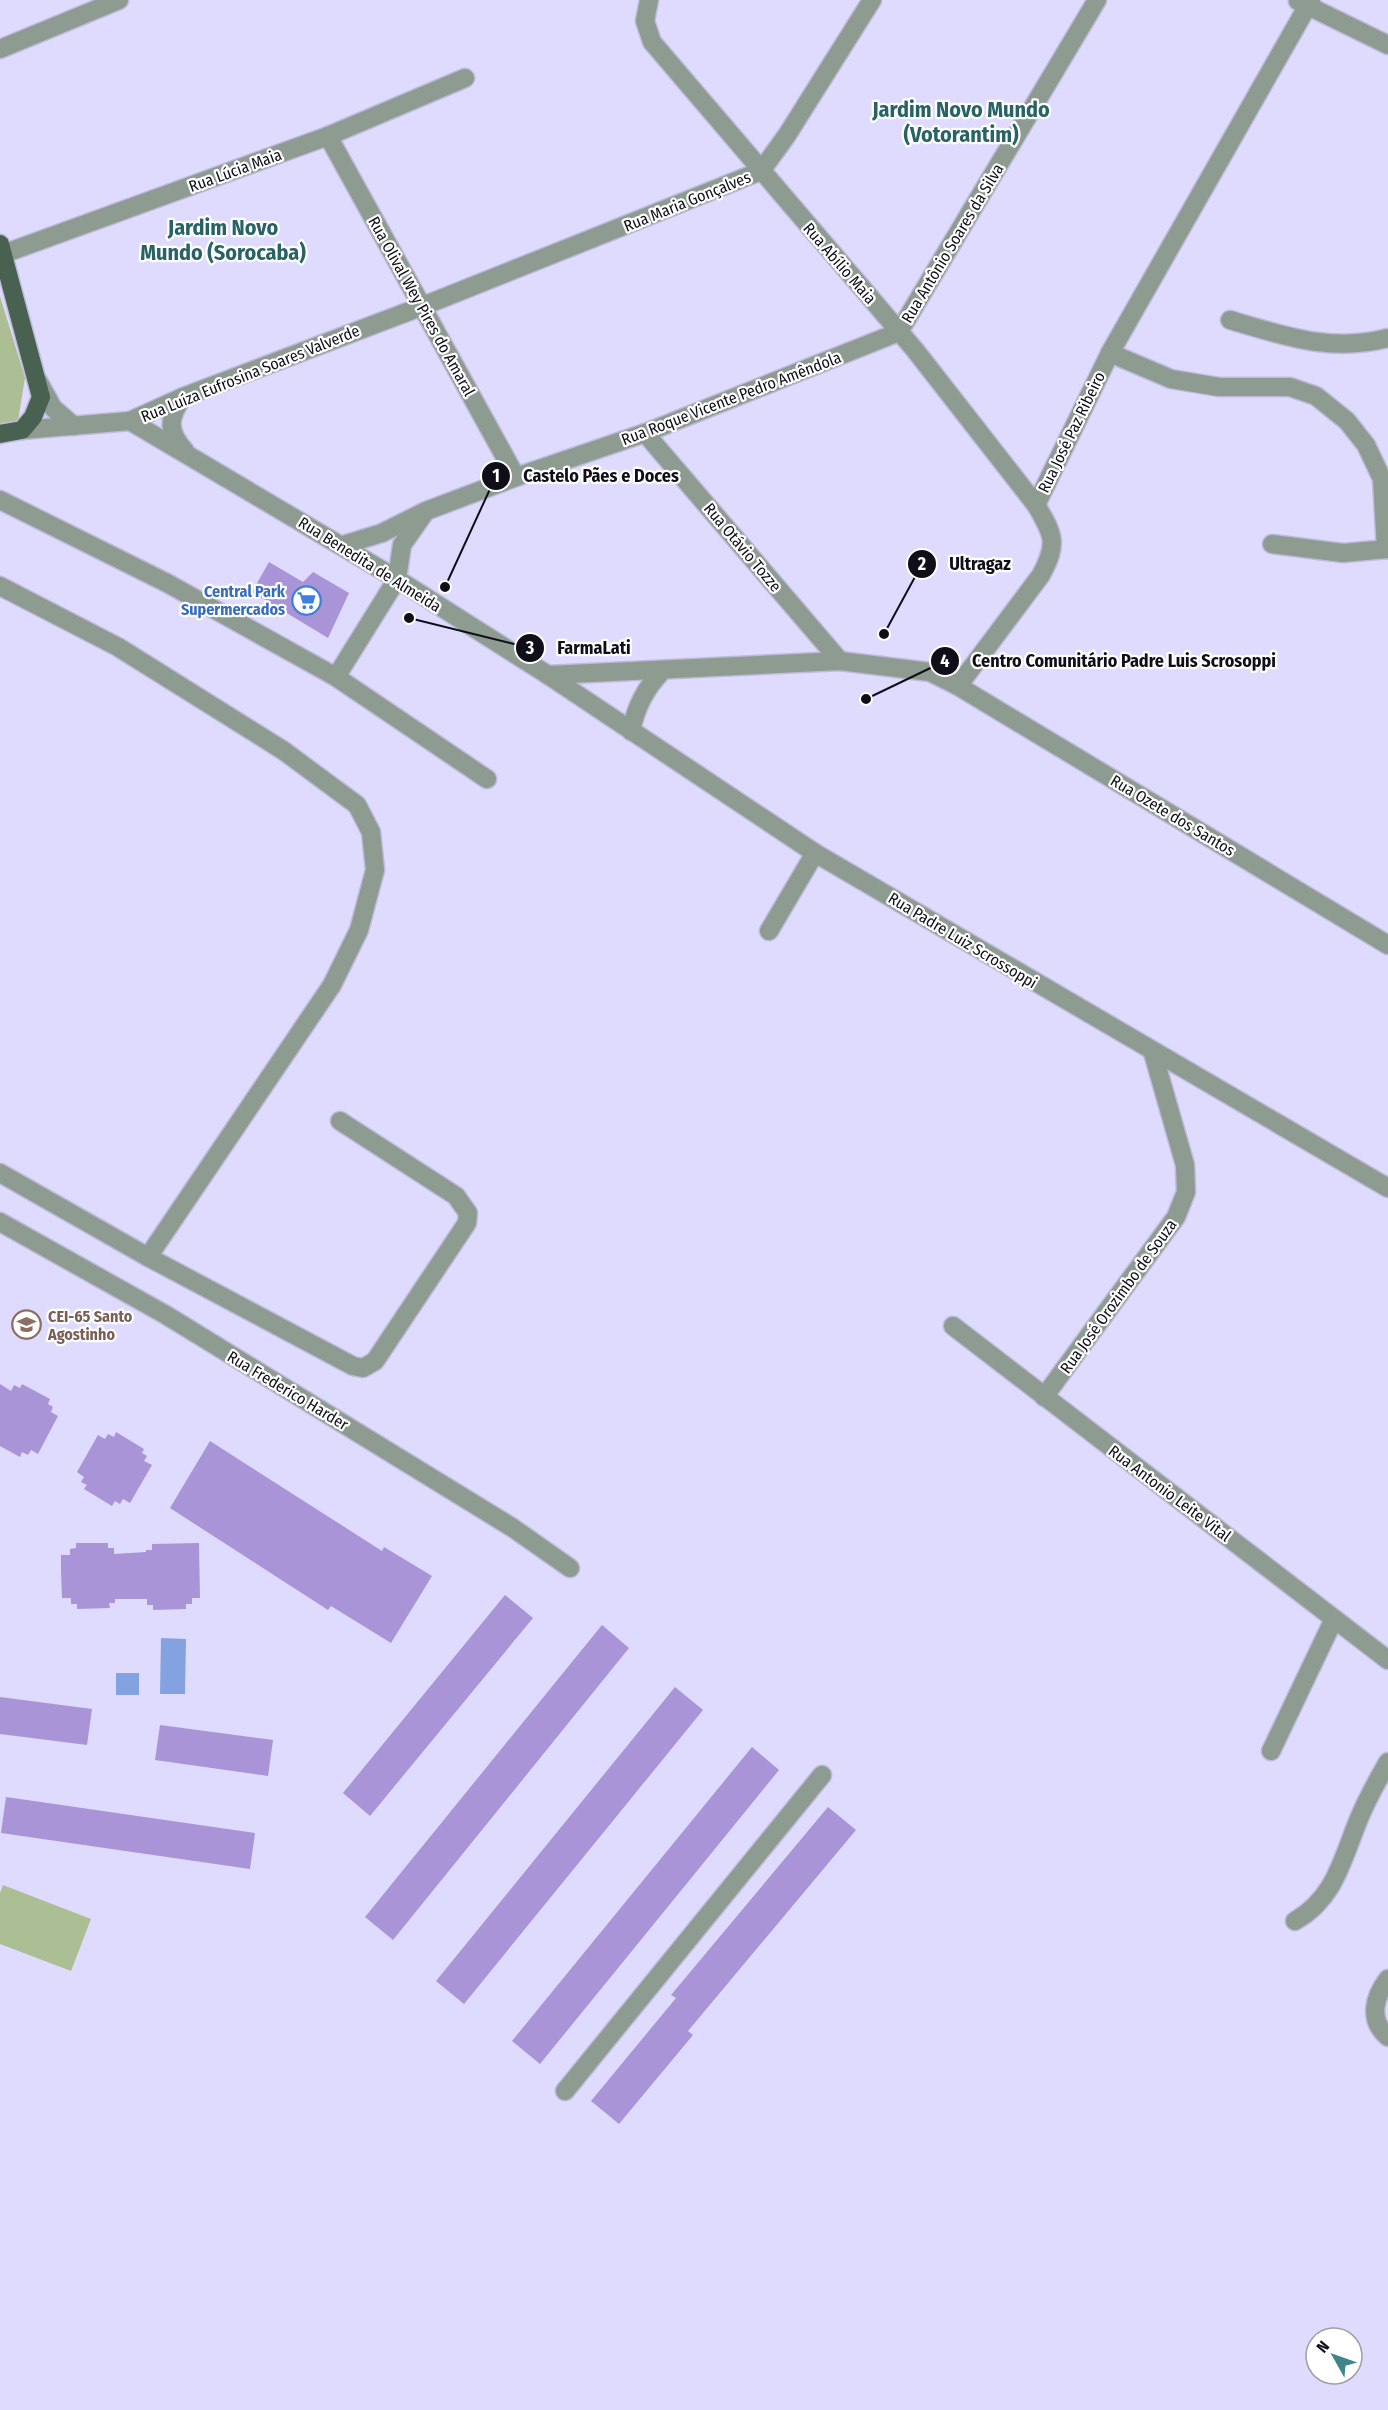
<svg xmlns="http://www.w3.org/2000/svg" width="1388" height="2410" font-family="'Fira Sans Condensed',sans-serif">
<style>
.green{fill:#acbe94}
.water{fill:#84a2e0}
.building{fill:#a894d6}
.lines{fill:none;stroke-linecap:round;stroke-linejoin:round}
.minor-casing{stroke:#bebad9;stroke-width:21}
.major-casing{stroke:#bebad9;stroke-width:21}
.minor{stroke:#8d9b90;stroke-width:18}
.major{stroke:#496150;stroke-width:18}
.labels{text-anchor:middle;stroke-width:4.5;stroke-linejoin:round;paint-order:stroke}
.street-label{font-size:16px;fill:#100e19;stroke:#fff}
.shop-label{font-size:16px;font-weight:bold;fill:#366cbe;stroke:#fff;text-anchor:end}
.education-label{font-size:16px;font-weight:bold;fill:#785e54;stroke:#fff;text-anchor:start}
.district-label{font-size:22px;font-weight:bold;fill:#286265;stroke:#fff}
.leader{fill:none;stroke:#100e19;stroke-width:2}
.callout-dot{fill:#100e19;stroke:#fff;stroke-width:2}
.mark-label{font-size:18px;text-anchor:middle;font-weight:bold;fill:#fff}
.callout-label{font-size:18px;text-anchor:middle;font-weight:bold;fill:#100e19;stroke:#fff;stroke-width:4.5;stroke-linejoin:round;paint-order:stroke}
</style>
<rect width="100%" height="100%" fill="#dfdbfe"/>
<g class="green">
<path d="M0,296L25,378L18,421L0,423Z"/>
<path d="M3,1885L91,1919L71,1971L0,1944V1893Z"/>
</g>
<g class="water">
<path d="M161,1638L186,1639L185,1694H160Z"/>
<rect x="116" y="1673" width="23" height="22"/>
</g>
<g class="building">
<path d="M269,562L303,582L313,572L349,593L328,638L252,592Z"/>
<path d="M0,1384L11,1391L14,1385L20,1388L22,1384L50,1399L48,1404L53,1407L51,1412L58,1416L38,1454L31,1450L28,1455L22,1452L20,1457L0,1446Z"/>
<path d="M116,1432L144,1449L142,1453L147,1456L144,1461L152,1465L130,1503L123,1499L120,1504L115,1501L112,1506L84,1489L87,1485L81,1482L84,1477L77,1472L98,1435L105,1439L108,1434L114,1437Z"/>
<path d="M210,1441L382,1551L384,1547L432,1576L391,1643L331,1606L328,1610L170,1508Z"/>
<path d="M76,1543H108V1548H114V1554L146,1552V1550H152V1544L199,1543L200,1598H192V1604H186V1609L153,1610V1605H147V1599H115V1603H109L110,1608L77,1609V1604H71V1598H62L61,1571V1555H70V1549L76,1548Z"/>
<path d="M505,1595L533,1618L370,1816L343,1793Z"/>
<path d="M602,1625L629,1648L393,1940L365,1917Z"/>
<path d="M675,1687L703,1710L464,2004L436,1981Z"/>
<path d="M0,1697L92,1709L87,1745L0,1734Z"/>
<path d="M160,1725L273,1740L268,1776L155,1760Z"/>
<path d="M752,1747L779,1770L540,2064L512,2041Z"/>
<path d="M6,1797L255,1833L250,1869L1,1833Z"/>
<path d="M828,1807L856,1830L688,2031L693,2035L619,2124L591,2101L676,1998L671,1995Z"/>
</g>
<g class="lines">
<defs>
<g id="minor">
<path d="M649,0L645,21L652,42L915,350L1036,505C1054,535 1058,544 1041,575L958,686"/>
<path d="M1298,1L1388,45"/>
<path d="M0,49L119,0"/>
<path d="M328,136L516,477"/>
<path d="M3,254L328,136L465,78"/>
<path d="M1230,320C1285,336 1331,353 1388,338"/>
<path d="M1110,353L1171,379L1219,387H1290L1316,396L1347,421L1366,445L1382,479L1386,549"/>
<path d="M38,381L53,408L74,426"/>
<path d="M183,397C168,418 167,431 185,451"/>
<path d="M130,421L397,579L548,675L815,853L1388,1188"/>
<path d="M22,430L130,421L183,397L423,306L761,171L787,135L872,0"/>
<path d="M645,433L840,661"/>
<path d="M0,500L167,583L336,677L487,779"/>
<path d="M1036,505L1110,353L1311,0"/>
<path d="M1272,544L1343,553L1388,549"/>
<path d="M343,545L382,533L426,511L516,477L645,433L899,332L1097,0"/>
<path d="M0,586L118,647L284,751L357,805L371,832L375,870L359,930L332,985L148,1257"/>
<path d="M548,675L840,661L930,672L958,686L1388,945"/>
<path d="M336,677L397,579L402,545L423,515"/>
<path d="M631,731C636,707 645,689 662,671"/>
<path d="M769,931L815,853"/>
<path d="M0,1173L148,1257L353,1366L363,1368L375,1361L467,1223L468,1213L456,1196L340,1121"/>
<path d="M0,1222L166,1315L513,1528L570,1568"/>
<path d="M953,1326L1388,1660"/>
<path d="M1044,1397L1176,1217L1186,1192L1185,1165L1153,1053"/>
<path d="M1271,1751L1334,1619"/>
<path d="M1295,1921C1335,1898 1342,1860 1358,1821C1366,1801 1377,1781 1388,1762"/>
<path d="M1388,1979C1374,1997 1368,2020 1388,2037"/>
<path d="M565,2091L822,1775"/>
</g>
<path id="major" d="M0,244L41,397L33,417L22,430L0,434"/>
</defs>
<use href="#minor" class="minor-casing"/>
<use href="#major" class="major-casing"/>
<use href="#minor" class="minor"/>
<use href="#major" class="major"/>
</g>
<defs>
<symbol id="supermarket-ring" viewBox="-11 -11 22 22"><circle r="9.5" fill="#fff" stroke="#3f7fe0" stroke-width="1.5"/><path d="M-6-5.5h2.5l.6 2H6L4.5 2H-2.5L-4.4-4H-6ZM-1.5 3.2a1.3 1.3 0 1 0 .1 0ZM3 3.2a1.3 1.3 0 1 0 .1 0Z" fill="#3f7fe0"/></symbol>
<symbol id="school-ring" viewBox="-11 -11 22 22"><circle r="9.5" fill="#fff" stroke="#8d6e63" stroke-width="1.5"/><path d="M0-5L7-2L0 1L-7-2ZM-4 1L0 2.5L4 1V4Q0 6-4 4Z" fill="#8d6e63"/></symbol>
</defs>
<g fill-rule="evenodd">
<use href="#supermarket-ring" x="290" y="584" width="33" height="33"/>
<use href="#school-ring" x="10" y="1308" width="33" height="33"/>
</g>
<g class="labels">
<g class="street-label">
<text transform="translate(235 170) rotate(-20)" y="6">Rua Lúcia Maia</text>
<text transform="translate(687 201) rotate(-22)" y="6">Rua Maria Gonçalves</text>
<text transform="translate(952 243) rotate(-59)" y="6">Rua Antônio Soares da Silva</text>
<text transform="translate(840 263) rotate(49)" y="6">Rua Abílio Maia</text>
<text transform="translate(422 306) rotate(61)" y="6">Rua Olival Wey Pires do Amaral</text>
<text transform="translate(250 373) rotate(-22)" y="6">Rua Luíza Eufrosina Soares Valverde</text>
<text transform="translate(731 398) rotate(-21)" y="6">Rua Roque Vicente Pedro Amêndola</text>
<text transform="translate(1071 432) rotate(-64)" y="6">Rua José Paz Ribeiro</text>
<text transform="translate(743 547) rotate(50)" y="6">Rua Otávio Tozze</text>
<text transform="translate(370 564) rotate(32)" y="6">Rua Benedita de Almeida</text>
<text transform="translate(1173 815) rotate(31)" y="6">Rua Ozete dos Santos</text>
<text transform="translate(963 940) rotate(31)" y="6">Rua Padre Luiz Scrossoppi</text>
<text transform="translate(1118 1296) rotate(-54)" y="6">Rua José Orozimbo de Souza</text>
<text transform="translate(288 1390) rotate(31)" y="6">Rua Frederico Harder</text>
<text transform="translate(1170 1493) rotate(37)" y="6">Rua Antonio Leite Vital</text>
</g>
<g class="shop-label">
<text x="285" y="597">Central Park<tspan x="285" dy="18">Supermercados</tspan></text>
</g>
<g class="education-label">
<text x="48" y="1322">CEI-65 Santo<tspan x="48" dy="18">Agostinho</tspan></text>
</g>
<g class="district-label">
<text x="961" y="117">Jardim Novo Mundo<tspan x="961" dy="25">(Votorantim)</tspan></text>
<text x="223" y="235">Jardim Novo<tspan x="223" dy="25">Mundo (Sorocaba)</tspan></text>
</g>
</g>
<path class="leader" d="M445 587L496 476M884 634L922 564M409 618L530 648M866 699L945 661"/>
<g class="callout-dot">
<circle cx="445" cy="587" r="6"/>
<circle cx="884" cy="634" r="6"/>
<circle cx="409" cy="618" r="6"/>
<circle cx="866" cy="699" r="6"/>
<circle cx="496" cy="476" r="15"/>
<circle cx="922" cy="564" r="15"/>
<circle cx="530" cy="648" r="15"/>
<circle cx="945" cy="661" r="15"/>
</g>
<g class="mark-label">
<text x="496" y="482">1</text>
<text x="922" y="570">2</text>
<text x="530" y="654">3</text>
<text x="945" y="667">4</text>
</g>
<g class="callout-label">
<text x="601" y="482">Castelo Pães e Doces</text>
<text x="980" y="570">Ultragaz</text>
<text x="594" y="654">FarmaLati</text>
<text x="1124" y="667">Centro Comunitário Padre Luis Scrosoppi</text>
</g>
<g transform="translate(1334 2356) rotate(310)"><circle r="28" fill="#ffffff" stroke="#9f9fa3" stroke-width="1.5"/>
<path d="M0-4.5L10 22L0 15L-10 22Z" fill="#3e868a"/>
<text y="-9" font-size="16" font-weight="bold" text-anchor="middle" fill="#100e19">N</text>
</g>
</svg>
